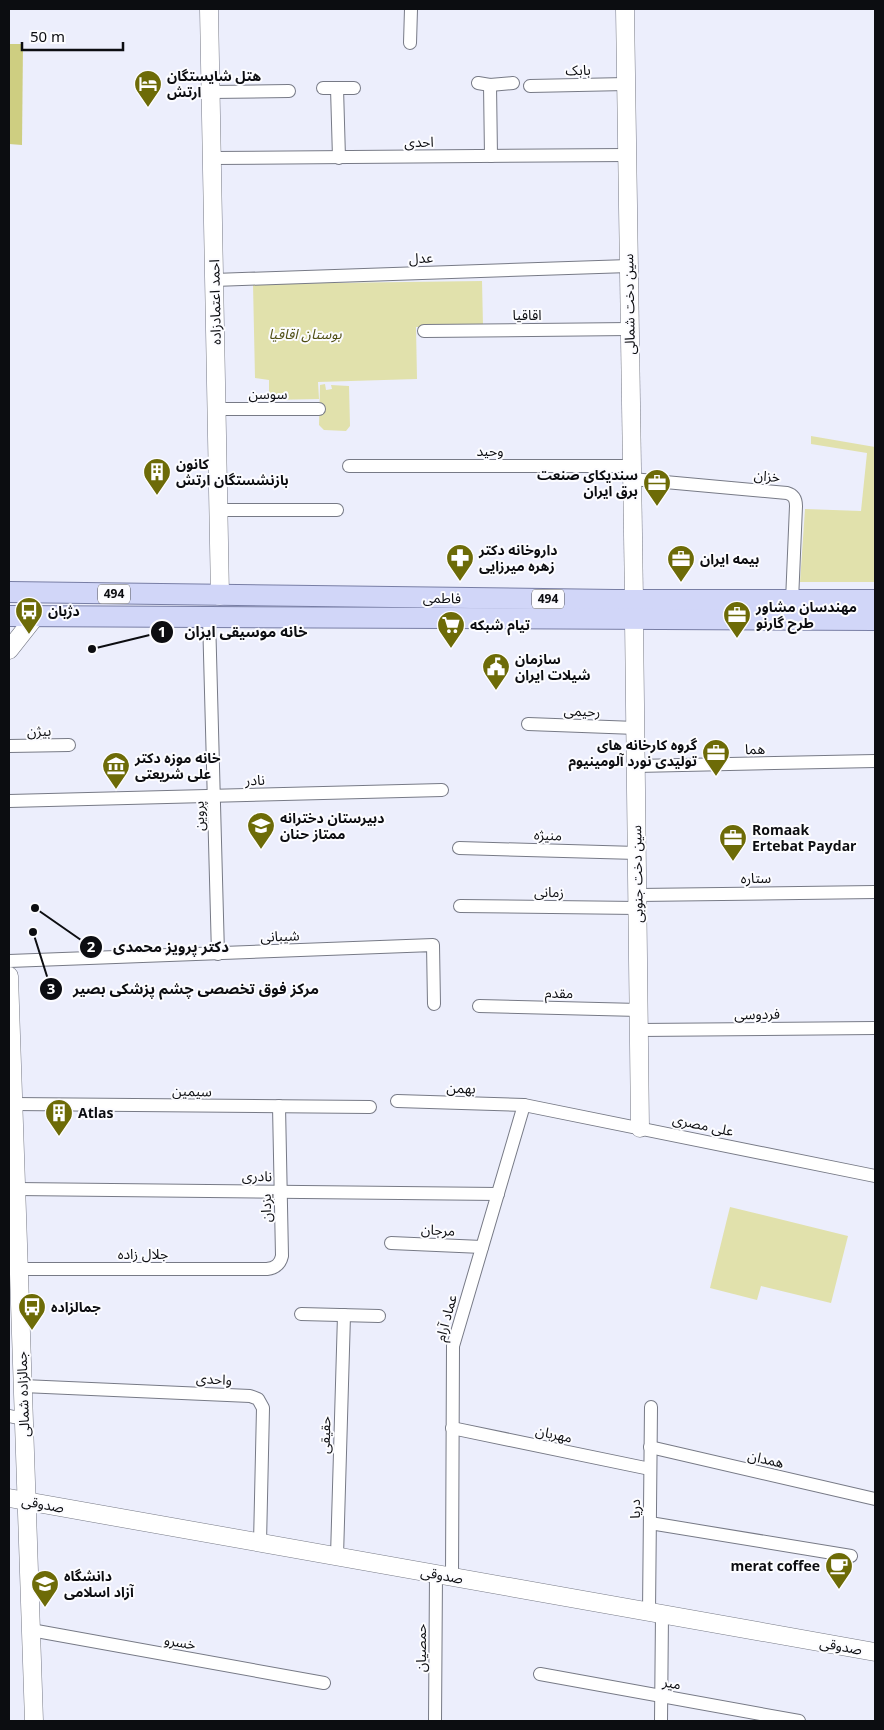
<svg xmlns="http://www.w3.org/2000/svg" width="884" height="1730" font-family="Georgia,'Noto Sans Arabic',serif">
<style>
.green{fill:#e1e1ac}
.water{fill:#cece81}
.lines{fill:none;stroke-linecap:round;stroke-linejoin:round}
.street-casing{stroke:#777a86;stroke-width:14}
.secondary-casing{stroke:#777a86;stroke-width:19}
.primary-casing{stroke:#787ea5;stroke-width:22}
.street{stroke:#fff;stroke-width:12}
.secondary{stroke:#fff;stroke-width:18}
.primary{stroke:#d1d6f8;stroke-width:20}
.labels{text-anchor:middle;stroke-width:4;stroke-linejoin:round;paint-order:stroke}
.shield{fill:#fcfcff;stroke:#545558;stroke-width:1}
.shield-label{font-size:12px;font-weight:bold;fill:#0c0d11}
.street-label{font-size:14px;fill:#0c0d11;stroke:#fcfcff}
.poi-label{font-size:14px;font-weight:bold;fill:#0c0d11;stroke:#fcfcff;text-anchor:start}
.park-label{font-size:14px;font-style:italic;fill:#4e4d13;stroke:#fcfcff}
.leader{fill:none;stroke:#0c0d11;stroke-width:2}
.callout-dot{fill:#0c0d11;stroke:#fcfcff;stroke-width:2}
.mark-label{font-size:15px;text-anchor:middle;font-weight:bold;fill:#fff}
.callout-label{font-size:15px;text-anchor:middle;font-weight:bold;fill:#0c0d11;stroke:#fcfcff;stroke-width:4;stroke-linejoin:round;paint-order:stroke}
</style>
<rect width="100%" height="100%" fill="#eceefc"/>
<g class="green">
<path d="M482,281L483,326L416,327L417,379L318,382L319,399L269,400V380L255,378L253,284Z"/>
<path d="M325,384L326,390L332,389L331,385L349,386L350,426L346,431L324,430L319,425L320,385Z"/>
<path d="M811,436L875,447V582H800L805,509L861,511L867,453L811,444Z"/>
<path d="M730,1207L848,1236L831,1303L761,1286L757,1300L710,1288Z"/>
</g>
<path class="water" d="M9,44H23L22,145L9,144Z"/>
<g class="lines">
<defs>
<g id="street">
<path d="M410,43L411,9"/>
<path d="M478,83L490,85L513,83"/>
<path d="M490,85L491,156"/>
<path d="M530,86L626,84"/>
<path d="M323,88H354"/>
<path d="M337,88L339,158"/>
<path d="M210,92L289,91"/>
<path d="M212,158L627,155"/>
<path d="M214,280L629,266"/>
<path d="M424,331L630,329"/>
<path d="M217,409H319"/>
<path d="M349,466H632"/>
<path d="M632,479L787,493C794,495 796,499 796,506L792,601"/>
<path d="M219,510H337"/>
<path d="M209,617L218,954"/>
<path d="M528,724L636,728"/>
<path d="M9,746L69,745"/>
<path d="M636,766L875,761"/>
<path d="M9,801L442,790"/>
<path d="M459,848L637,853"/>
<path d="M638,895L875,892"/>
<path d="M460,906L638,908"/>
<path d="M9,961L433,945L434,1004"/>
<path d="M479,1006L639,1010"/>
<path d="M639,1030L875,1028"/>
<path d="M397,1101L524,1105L875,1176"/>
<path d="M13,1104L370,1107"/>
<path d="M16,1189L498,1194"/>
<path d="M391,1243L482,1247"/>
<path d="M19,1269H267C275,1268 280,1265 282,1256L279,1106"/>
<path d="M301,1314L379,1316"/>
<path d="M23,1386L250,1396L258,1399L263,1408L260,1543"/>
<path d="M9,1416L24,1419"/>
<path d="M452,1428L650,1469"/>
<path d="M650,1447L875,1499"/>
<path d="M650,1523L851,1556"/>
<path d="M337,1556L344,1315"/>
<path d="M452,1577L453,1346L524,1105"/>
<path d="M649,1612L651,1407"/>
<path d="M31,1630L324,1683"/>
<path d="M540,1674L799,1721"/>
<path d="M435,1721L436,1574"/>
<path d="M661,1721L662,1614"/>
</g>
<g id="secondary">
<path d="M209,9L220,596"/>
<path d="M625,9L634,600"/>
<path d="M634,620L640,1128"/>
<path d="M9,650L35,617"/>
<path d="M9,976L34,1721"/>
<path d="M9,1498L875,1652"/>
</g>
<g id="primary">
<path d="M9,592L615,600H875"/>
<path d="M9,616L875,620"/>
</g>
</defs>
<use href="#street" class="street-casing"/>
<use href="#secondary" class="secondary-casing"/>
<use href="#primary" class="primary-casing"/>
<use href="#street" class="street"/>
<use href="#secondary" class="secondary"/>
<use href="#primary" class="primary"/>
</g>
<defs>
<symbol id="hotel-pin" viewBox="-11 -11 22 30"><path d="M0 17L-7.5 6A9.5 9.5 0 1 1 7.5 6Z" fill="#6d6b07" stroke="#fcfcff"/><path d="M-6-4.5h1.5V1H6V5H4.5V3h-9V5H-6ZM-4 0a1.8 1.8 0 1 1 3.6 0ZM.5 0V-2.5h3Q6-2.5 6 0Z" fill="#fff"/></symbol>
<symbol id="building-pin" viewBox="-11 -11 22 30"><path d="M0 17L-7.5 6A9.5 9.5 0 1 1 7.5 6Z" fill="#6d6b07" stroke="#fcfcff"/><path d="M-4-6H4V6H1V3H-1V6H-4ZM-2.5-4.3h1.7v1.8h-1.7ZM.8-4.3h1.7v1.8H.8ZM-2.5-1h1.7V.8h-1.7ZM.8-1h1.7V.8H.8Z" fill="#fff"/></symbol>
<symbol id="office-pin" viewBox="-11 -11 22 30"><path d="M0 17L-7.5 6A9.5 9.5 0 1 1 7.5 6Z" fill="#6d6b07" stroke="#fcfcff"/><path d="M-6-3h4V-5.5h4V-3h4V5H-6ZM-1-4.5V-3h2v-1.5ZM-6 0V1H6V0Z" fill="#fff"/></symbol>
<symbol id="pharmacy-pin" viewBox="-11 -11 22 30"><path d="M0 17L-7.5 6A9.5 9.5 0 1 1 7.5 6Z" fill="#6d6b07" stroke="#fcfcff"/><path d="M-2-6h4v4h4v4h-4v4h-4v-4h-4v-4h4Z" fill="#fff"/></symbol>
<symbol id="bus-pin" viewBox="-11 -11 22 30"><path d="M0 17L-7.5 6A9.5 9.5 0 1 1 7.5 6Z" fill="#6d6b07" stroke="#fcfcff"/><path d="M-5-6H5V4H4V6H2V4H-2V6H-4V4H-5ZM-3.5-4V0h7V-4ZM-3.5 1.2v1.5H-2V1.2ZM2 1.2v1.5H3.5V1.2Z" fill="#fff"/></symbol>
<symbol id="supermarket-pin" viewBox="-11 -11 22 30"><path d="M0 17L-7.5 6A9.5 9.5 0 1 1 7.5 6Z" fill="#6d6b07" stroke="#fcfcff"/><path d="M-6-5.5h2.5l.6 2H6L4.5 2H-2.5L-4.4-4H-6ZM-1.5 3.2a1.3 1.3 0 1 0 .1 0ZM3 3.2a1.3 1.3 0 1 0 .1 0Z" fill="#fff"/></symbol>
<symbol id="civic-pin" viewBox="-11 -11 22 30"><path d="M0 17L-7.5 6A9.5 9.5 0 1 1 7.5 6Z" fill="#6d6b07" stroke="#fcfcff"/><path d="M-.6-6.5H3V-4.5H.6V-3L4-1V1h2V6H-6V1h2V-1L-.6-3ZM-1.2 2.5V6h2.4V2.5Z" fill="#fff"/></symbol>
<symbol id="museum-pin" viewBox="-11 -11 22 30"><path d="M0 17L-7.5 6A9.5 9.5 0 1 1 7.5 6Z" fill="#6d6b07" stroke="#fcfcff"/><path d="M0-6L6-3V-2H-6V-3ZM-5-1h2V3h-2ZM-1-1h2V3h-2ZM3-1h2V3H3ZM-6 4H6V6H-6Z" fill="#fff"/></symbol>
<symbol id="school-pin" viewBox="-11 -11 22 30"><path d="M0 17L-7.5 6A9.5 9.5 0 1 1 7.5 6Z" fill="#6d6b07" stroke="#fcfcff"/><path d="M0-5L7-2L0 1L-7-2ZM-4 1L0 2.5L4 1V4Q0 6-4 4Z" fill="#fff"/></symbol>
<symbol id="cafe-pin" viewBox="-11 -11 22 30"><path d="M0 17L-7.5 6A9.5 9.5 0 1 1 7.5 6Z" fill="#6d6b07" stroke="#fcfcff"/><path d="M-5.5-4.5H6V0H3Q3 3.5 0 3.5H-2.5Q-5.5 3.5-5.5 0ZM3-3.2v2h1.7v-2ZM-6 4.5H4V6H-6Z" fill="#fff"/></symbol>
</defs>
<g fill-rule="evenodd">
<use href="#hotel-pin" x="132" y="68" width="32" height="43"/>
<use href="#building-pin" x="141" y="456" width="32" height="43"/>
<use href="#office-pin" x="641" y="467" width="32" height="43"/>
<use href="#pharmacy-pin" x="444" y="542" width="32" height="43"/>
<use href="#office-pin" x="665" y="543" width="32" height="43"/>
<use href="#bus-pin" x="13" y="595" width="32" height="43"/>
<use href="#office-pin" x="721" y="599" width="32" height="43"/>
<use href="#supermarket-pin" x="435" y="609" width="32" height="43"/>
<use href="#civic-pin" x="480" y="651" width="32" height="43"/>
<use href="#office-pin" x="700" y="737" width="32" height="43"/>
<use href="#museum-pin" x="100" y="750" width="32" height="43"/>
<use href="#school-pin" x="245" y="810" width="32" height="43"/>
<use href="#office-pin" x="717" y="822" width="32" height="43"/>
<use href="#building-pin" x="43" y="1097" width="32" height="43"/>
<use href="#bus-pin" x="16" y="1291" width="32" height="43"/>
<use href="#cafe-pin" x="823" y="1550" width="32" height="43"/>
<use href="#school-pin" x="29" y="1568" width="32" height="43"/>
</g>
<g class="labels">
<g class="shield">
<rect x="98" y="584.5" width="32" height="19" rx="4"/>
<rect x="532" y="589.5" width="32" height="19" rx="4"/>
</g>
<g class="shield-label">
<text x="114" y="598">494</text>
<text x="548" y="603">494</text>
</g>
<g class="street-label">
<text transform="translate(578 70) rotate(-1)" y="5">بابک</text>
<text transform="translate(419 142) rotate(-1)" y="5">احدی</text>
<text transform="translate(421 258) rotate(-2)" y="5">عدل</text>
<text transform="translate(215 302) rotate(-91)" y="5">احمد اعتمادزاده</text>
<text transform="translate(629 304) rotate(-91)" y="5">سین دخت شمالی</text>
<text x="527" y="320">اقاقیا</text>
<text x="268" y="399">سوسن</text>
<text x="490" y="456">وحید</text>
<text transform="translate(767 476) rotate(5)" y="5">خزان</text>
<text transform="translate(442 598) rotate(1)" y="5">فاطمی</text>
<text transform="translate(582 711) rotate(2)" y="5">رحیمی</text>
<text transform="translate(39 731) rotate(-1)" y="5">بیژن</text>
<text transform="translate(755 749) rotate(-1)" y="5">هما</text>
<text transform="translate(255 780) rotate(-2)" y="5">نادر</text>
<text transform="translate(199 816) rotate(-91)" y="5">پروین</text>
<text transform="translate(548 835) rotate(2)" y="5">منیژه</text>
<text transform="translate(637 874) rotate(-91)" y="5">سین دخت جنوبی</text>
<text transform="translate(756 878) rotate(-1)" y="5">ستاره</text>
<text transform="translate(549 892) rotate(1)" y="5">زمانی</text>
<text transform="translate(280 936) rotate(-2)" y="5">شیبانی</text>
<text transform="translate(559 993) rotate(1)" y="5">مقدم</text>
<text transform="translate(757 1014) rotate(-1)" y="5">فردوسی</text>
<text transform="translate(461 1088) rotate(2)" y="5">بهمن</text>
<text transform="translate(192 1091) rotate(1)" y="5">سیمین</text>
<text transform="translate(703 1125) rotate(12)" y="5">علی مصری</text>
<text transform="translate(257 1176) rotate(1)" y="5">نادری</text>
<text transform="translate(266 1208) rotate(-91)" y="5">یزدان</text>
<text transform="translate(438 1230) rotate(3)" y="5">مرجان</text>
<text x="143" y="1259">جلال زاده</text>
<text transform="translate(446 1318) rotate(-75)" y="5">عماد آرام</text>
<text transform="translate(214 1379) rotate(3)" y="5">واحدی</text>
<text transform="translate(23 1394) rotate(-92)" y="5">جمالزاده شمالی</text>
<text transform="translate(554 1434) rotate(12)" y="5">مهربان</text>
<text transform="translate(325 1435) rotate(-88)" y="5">حقیقی</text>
<text transform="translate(766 1459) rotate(13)" y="5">همدان</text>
<text transform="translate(43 1504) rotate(10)" y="5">صدوقی</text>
<text transform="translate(635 1509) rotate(-90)" y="5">دریا</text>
<text transform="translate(442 1575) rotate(10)" y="5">صدوقی</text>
<text transform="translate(180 1642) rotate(10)" y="5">خسرو</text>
<text transform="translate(841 1646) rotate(10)" y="5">صدوقی</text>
<text transform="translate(421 1648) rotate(-90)" y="5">حمصیان</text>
<text transform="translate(672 1683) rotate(10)" y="5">میر</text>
</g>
<g class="poi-label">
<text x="167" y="81">هتل شایستگان<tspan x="167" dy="16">ارتش</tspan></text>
<text x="176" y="469">کانون<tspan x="176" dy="16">بازنشستگان ارتش</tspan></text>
<text x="638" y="480" text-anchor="end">سندیکای صنعت<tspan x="638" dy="16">برق ایران</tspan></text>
<text x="479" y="555">داروخانه دکتر<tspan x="479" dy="16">زهره میرزایی</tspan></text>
<text x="700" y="564">بیمه ایران</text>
<text x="756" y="612">مهندسان مشاور<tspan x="756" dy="16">طرح گارنو</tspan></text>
<text x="48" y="616">دژبان</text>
<text x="470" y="630">تیام شبکه</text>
<text x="515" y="664">سازمان<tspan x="515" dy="16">شیلات ایران</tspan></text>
<text x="697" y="750" text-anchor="end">گروه کارخانه های<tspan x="697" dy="16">تولیدی نورد آلومینیوم</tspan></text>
<text x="135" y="763">خانه موزه دکتر<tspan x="135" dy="16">علی شریعتی</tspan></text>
<text x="280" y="823">دبیرستان دخترانه<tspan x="280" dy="16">ممتاز حنان</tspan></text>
<text x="752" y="835">Romaak<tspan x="752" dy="16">Ertebat Paydar</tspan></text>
<text x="78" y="1118">Atlas</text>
<text x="51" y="1312">جمالزاده</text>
<text x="820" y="1571" text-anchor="end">merat coffee</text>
<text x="64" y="1581">دانشگاه<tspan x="64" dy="16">آزاد اسلامی</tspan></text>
</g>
<g class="park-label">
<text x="305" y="339">بوستان اقاقیا</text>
</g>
</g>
<path class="leader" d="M92 649L162 632M35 908L91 947M33 932L51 989"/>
<g class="callout-dot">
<circle cx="92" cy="649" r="5"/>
<circle cx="35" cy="908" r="5"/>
<circle cx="33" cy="932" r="5"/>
<circle cx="162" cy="632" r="12"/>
<circle cx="91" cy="947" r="12"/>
<circle cx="51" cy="989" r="12"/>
</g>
<g class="mark-label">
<text x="162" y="637">1</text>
<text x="91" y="952">2</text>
<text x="51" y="994">3</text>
</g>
<g class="callout-label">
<text x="246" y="637">خانه موسیقی ایران</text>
<text x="171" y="952">دکتر پرویز محمدی</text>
<text x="196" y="994">مرکز فوق تخصصی چشم پزشکی بصیر</text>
</g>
<rect width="884" height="1730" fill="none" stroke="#0c0d11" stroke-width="20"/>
<path d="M22 42v8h101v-8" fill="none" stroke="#0c0d11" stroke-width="2.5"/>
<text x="30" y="42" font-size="15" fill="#0c0d11" stroke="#fcfcff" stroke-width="4" paint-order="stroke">50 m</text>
</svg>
